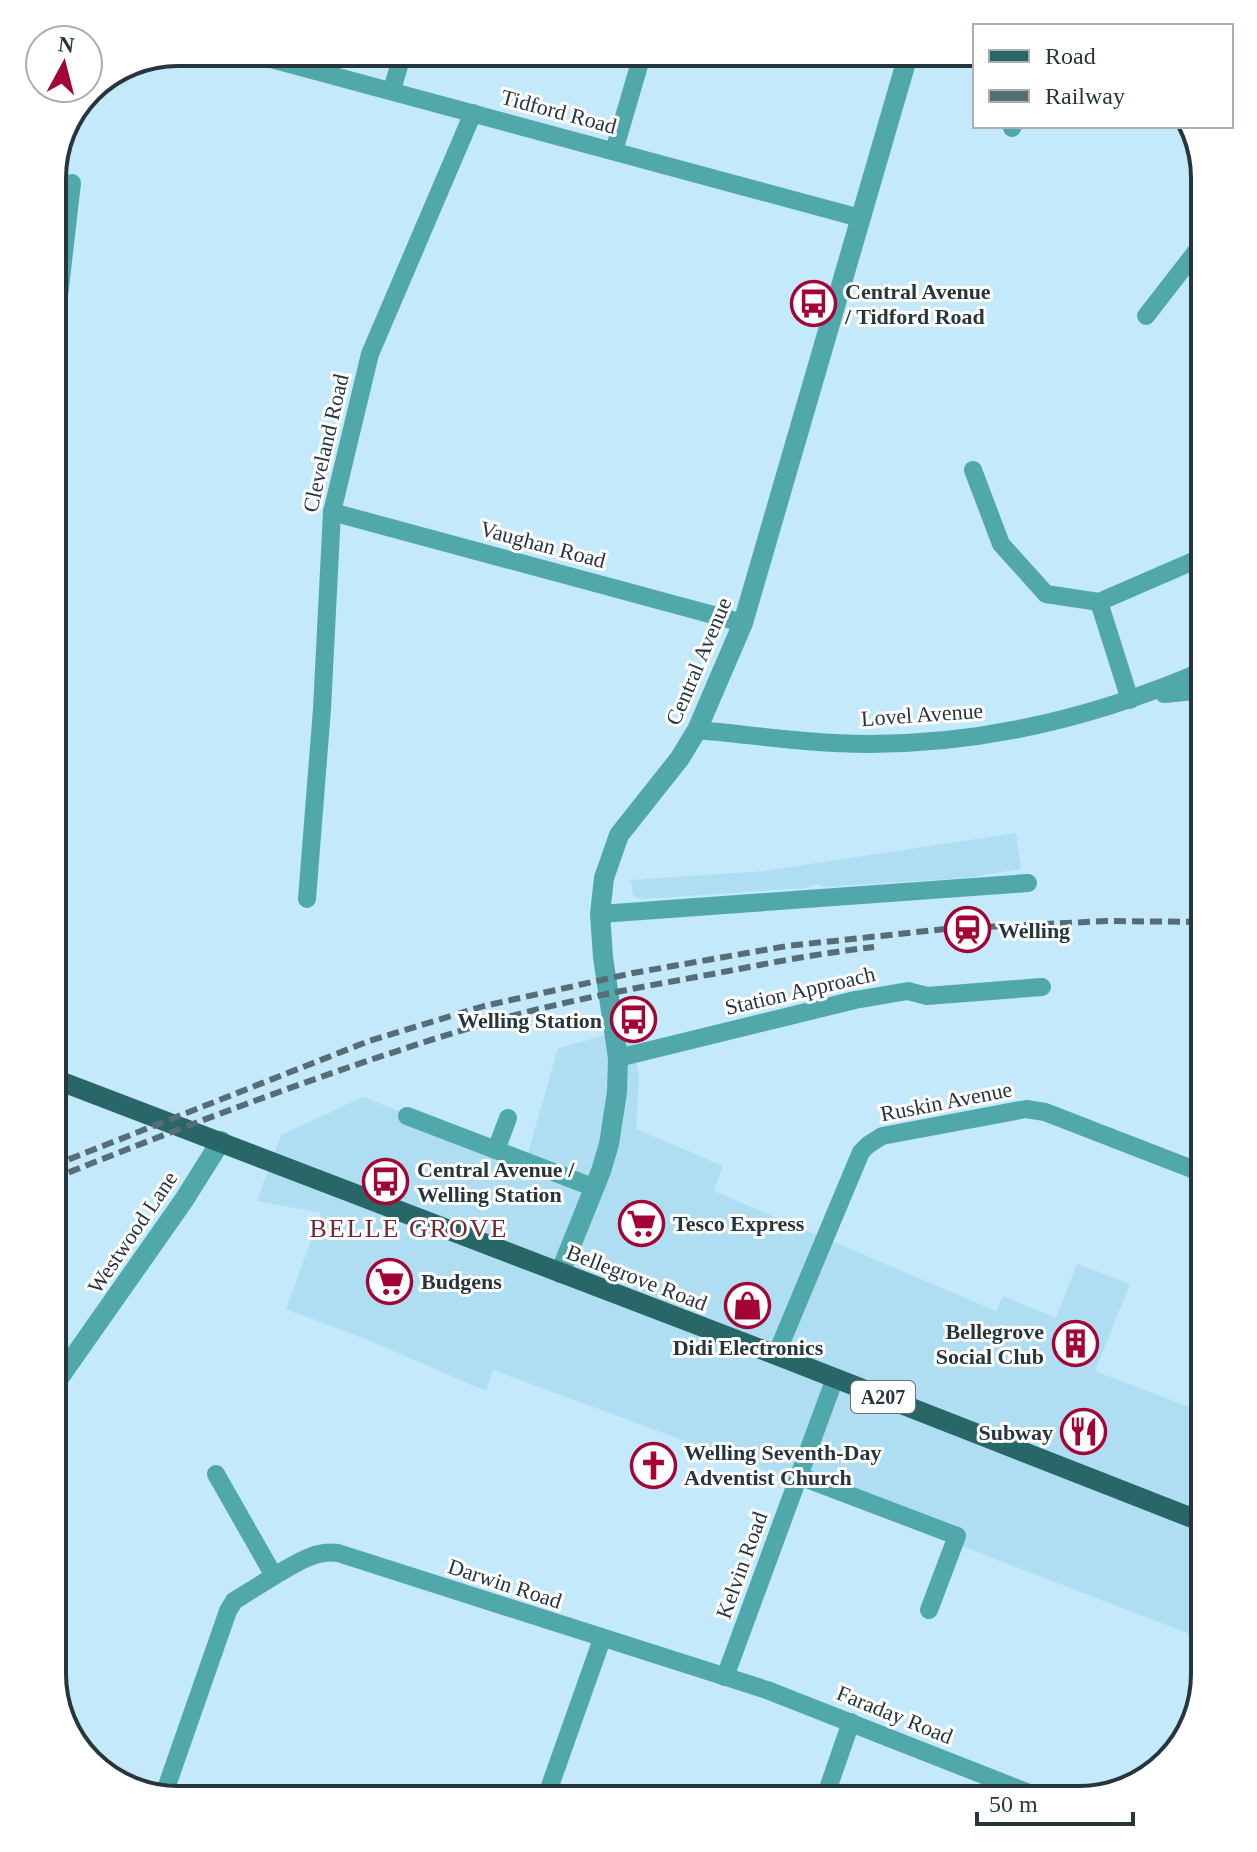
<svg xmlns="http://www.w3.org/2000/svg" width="1257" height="1852" font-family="Georgia,serif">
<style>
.built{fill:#afdef2}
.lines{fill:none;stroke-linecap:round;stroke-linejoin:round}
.minor{stroke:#51a8aa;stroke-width:18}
.tertiary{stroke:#51a8aa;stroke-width:20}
.primary{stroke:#286668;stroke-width:20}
.rail{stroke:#566c76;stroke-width:6;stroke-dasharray:12 6;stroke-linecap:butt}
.labels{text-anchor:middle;stroke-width:6;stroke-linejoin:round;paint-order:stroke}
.shield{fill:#fff;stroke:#687277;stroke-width:2}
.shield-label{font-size:20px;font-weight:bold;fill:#27363d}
.street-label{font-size:22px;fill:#27363d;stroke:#fff}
.poi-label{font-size:22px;font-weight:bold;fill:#27363d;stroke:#fff;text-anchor:start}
.quarter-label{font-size:26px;letter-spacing:2px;fill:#702a33;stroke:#fff}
.rim{fill:none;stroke:#27363d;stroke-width:4}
</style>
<rect width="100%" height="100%" fill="#c3e9fb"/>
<g class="built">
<path d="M1016,833L1021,869L966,878L822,887L818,884L806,888L644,899L633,896L631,880L764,871Z"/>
<path d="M630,1029L639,1077L636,1129L723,1166L714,1191L996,1311L1003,1296L1056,1318L1077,1264L1130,1284L1095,1371L1205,1413V1640L804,1485L493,1370L486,1391L368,1340L286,1309L321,1213L257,1201L281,1135L363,1097L526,1160L558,1048Z"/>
</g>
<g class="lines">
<g class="minor">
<path d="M245,52L860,218"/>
<path d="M392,90L403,52"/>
<path d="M1012,128L1013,126"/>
<path d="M614,151L643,52"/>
<path d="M1146,316L1205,240"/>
<path d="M52,357L72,183"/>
<path d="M973,470L1001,544L1046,594L1099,602L1205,556"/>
<path d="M332,512L743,623"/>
<path d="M1099,602L1130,700"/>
<path d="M1164,694L1205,690"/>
<path d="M697,730C754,735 811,744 868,744C984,744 1099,716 1205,670"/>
<path d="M307,899L322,709L332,512L370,354L473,113"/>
<path d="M600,914L1028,883"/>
<path d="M618,1058L855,1000L908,991L927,996L1042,987"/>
<path d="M407,1116L595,1188"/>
<path d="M496,1150L508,1118"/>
<path d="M776,1355L861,1152L868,1145L882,1136L1026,1109L1045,1112L1205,1174"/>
<path d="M216,1474L274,1576C295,1564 314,1550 338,1553L767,1690L1047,1800"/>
<path d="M799,1476L957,1536L929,1610"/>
<path d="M725,1677L835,1378"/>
<path d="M163,1797L228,1611L234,1601L274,1576"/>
<path d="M545,1800L602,1639"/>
<path d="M824,1800L851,1722"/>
</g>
<g class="tertiary">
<path d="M560,1273L601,1171L609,1144L617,1092L618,1058L603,957L600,914L604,878L619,835L680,758L697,730L743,623L909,52"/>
<path d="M52,1388L184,1200L221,1141"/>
</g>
<path class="primary" d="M52,1078L776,1355L1205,1523"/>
<g class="rail">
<path d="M52,1166L369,1041L484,1006L633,973L787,946L945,929L1107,921L1205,922"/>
<path d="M52,1179C195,1122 339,1067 486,1023C562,1001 641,987 718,973C769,963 821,953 874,947"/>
</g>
</g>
<defs>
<symbol id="bus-ring" viewBox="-11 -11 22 22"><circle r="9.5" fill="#fff" stroke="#a30435" stroke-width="1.5"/><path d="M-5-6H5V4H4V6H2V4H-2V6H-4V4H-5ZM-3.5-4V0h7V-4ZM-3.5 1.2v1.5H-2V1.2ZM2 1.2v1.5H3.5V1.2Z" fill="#a30435"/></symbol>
<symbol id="station-ring" viewBox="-11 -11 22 22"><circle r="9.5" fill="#fff" stroke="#a30435" stroke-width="1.5"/><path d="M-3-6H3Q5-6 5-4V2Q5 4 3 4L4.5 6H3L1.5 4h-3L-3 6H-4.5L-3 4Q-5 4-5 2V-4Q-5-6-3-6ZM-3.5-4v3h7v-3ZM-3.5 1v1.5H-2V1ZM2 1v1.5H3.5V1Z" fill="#a30435"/></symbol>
<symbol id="supermarket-ring" viewBox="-11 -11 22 22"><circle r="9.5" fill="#fff" stroke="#a30435" stroke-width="1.5"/><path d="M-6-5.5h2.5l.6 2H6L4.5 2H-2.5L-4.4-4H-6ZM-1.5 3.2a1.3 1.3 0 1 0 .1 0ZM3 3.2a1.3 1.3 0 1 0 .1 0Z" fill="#a30435"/></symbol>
<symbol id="shop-ring" viewBox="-11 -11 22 22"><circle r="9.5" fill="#fff" stroke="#a30435" stroke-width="1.5"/><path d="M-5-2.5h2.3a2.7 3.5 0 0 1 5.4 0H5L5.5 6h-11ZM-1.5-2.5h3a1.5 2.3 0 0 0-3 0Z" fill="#a30435"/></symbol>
<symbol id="building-ring" viewBox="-11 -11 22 22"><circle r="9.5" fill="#fff" stroke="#a30435" stroke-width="1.5"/><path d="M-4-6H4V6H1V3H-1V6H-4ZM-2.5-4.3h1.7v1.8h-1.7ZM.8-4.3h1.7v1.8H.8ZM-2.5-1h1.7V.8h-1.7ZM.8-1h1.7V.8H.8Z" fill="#a30435"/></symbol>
<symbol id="restaurant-ring" viewBox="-11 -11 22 22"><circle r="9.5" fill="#fff" stroke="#a30435" stroke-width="1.5"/><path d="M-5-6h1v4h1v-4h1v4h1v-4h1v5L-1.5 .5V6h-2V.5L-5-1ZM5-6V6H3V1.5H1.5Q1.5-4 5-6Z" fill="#a30435"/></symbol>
<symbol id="church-ring" viewBox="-11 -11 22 22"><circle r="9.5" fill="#fff" stroke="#a30435" stroke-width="1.5"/><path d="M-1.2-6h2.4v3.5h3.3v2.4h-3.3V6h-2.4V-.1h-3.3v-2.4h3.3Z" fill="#a30435"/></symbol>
</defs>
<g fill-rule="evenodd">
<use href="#bus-ring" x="788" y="278" width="51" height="51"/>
<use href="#station-ring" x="942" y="904" width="51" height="51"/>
<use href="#bus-ring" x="608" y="994" width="51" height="51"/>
<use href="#bus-ring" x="360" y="1156" width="51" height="51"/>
<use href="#supermarket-ring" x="616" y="1198" width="51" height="51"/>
<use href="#supermarket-ring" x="364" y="1256" width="51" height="51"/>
<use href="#shop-ring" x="722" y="1280" width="51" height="51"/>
<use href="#building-ring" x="1050" y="1318" width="51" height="51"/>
<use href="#restaurant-ring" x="1058" y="1406" width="51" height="51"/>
<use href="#church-ring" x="628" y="1440" width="51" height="51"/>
</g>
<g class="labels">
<rect class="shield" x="851" y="1381" width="64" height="32" rx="6"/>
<g class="shield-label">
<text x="883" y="1404">A207</text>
</g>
<g class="street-label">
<text transform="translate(559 111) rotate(15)" y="8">Tidford Road</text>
<text transform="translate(325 443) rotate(-77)" y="8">Cleveland Road</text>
<text transform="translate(543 544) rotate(15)" y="8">Vaughan Road</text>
<text transform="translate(698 661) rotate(-67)" y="8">Central Avenue</text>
<text transform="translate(922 714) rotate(-4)" y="8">Lovel Avenue</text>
<text transform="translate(800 990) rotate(-13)" y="8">Station Approach</text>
<text transform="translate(946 1101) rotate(-11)" y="8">Ruskin Avenue</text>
<text transform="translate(132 1232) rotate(-56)" y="8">Westwood Lane</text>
<text transform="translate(637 1277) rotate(21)" y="8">Bellegrove Road</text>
<text transform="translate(741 1565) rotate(-70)" y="8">Kelvin Road</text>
<text transform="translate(505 1583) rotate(18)" y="8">Darwin Road</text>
<text transform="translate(895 1714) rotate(22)" y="8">Faraday Road</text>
</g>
<g class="poi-label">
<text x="845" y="299">Central Avenue<tspan x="845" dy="25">/ Tidford Road</tspan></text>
<text x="998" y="938">Welling</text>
<text x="602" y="1028" text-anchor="end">Welling Station</text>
<text x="417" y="1177">Central Avenue /<tspan x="417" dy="25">Welling Station</tspan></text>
<text x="673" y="1231">Tesco Express</text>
<text x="421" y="1289">Budgens</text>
<text x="1044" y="1339" text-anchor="end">Bellegrove<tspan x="1044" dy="25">Social Club</tspan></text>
<text x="748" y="1355" text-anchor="middle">Didi Electronics</text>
<text x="1053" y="1440" text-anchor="end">Subway</text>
<text x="684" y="1460">Welling Seventh-Day<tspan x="684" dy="25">Adventist Church</tspan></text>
</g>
<g class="quarter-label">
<text x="409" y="1237">BELLE GROVE</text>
</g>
</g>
<path d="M0 0H1257V1852H0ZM178 66H1079A112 112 0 0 1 1191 178V1674A112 112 0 0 1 1079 1786H178A112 112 0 0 1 66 1674V178A112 112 0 0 1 178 66Z" fill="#fff" fill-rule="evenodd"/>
<path class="rim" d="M178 66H1079A112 112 0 0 1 1191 178V1674A112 112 0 0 1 1079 1786H178A112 112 0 0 1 66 1674V178A112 112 0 0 1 178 66Z"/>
<rect x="973" y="24" width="260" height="104" fill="#ffffff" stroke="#a9afb1" stroke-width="2"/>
<rect x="989" y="50" width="40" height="12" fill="#286668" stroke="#a9afb1" stroke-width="2"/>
<text x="1045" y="64" font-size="24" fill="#27363d">Road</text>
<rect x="989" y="90" width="40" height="12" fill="#566c76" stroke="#a9afb1" stroke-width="2"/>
<text x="1045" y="104" font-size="24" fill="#27363d">Railway</text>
<g transform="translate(64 64) rotate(7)"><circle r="38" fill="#ffffff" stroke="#a9afb1" stroke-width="2"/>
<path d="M0-6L14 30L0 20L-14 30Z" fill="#a30435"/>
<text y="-12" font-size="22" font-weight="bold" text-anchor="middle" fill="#27363d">N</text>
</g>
<path d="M977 1812v12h156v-12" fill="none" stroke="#27363d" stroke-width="4"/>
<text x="989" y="1812" font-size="24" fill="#27363d" stroke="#ffffff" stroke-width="6" paint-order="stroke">50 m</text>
</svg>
